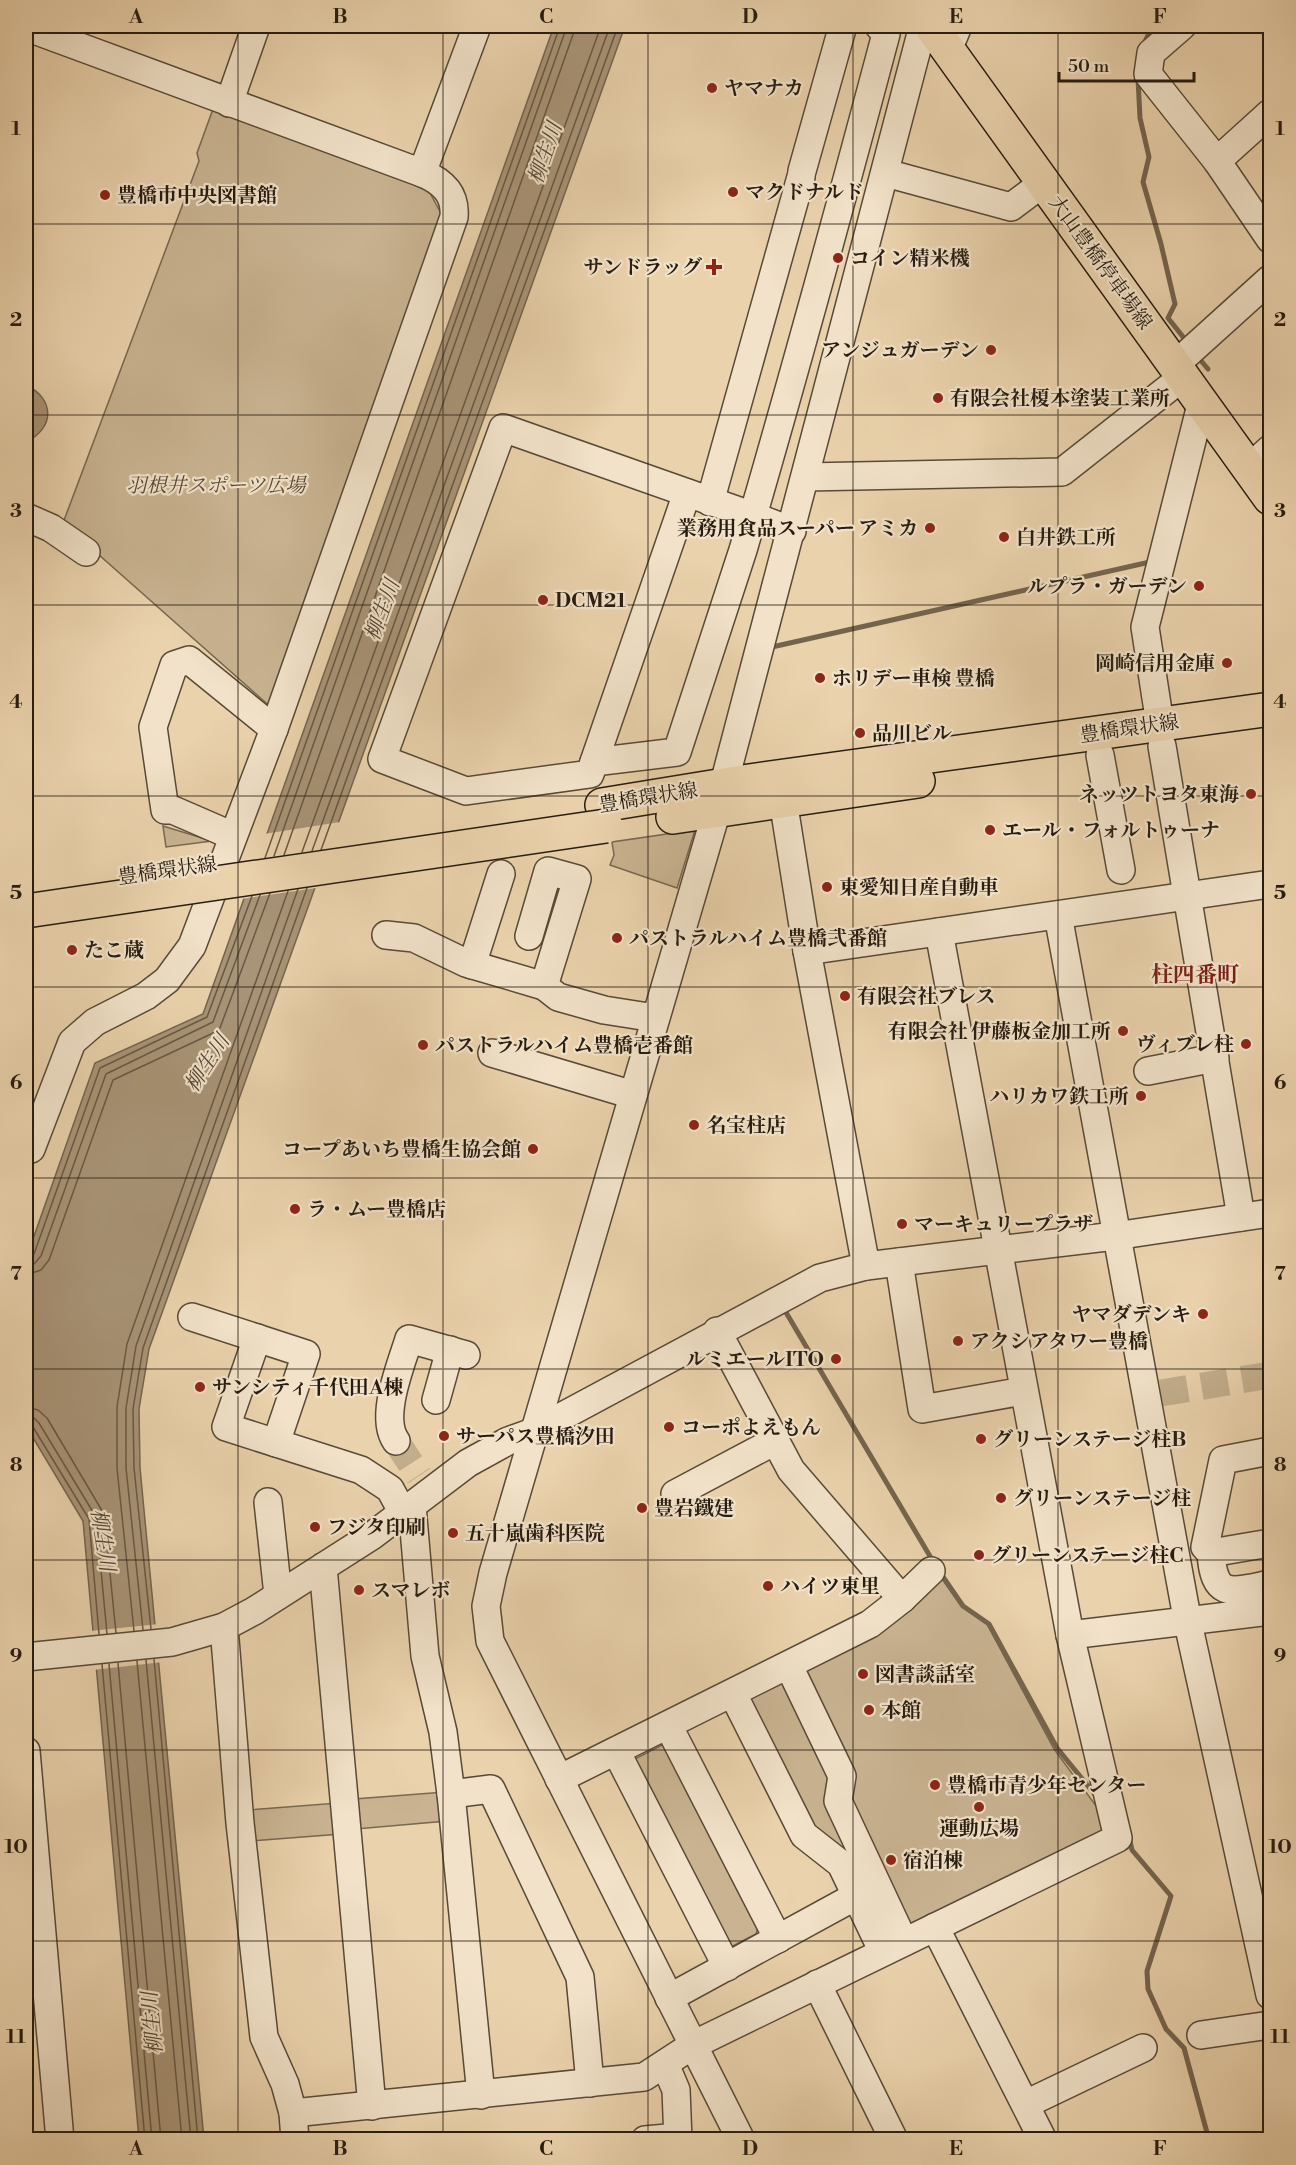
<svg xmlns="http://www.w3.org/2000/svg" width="1296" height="2165" font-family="'Libre Bodoni','Noto Serif JP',serif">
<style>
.green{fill:#c9b391;stroke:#786850;stroke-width:1.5}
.water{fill:#a89477;stroke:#74644e;stroke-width:1.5}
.pier{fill:#ead2ac}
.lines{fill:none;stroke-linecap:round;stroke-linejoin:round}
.shore{stroke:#685844;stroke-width:1.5}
.stream{stroke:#74644e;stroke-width:5}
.minor-tunnel{stroke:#c3ae8d;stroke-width:27;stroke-dasharray:27 14;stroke-linecap:butt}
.minor-casing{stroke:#584a37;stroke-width:30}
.major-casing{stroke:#271c10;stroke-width:36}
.minor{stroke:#f1e2c9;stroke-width:27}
.major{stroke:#ead2ac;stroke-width:33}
.major-bridge-casing{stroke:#271c10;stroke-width:36;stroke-linecap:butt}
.major-bridge{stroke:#ead2ac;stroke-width:33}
.grid{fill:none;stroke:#271c10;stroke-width:1.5;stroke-opacity:0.55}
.poi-dot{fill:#8f2418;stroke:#f1e2c9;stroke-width:2}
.labels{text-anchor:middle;stroke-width:4.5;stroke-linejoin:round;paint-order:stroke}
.poi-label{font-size:20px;font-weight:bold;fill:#271c10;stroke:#f1e2c9;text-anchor:start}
.street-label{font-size:20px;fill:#271c10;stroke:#f1e2c9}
.park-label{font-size:20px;font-style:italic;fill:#584937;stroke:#f1e2c9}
.water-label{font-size:21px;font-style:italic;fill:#544634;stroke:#f1e2c9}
.quarter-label{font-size:22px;font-weight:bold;fill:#7a1f14;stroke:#f1e2c9}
.neatline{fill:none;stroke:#271c10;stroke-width:2}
.grid-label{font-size:20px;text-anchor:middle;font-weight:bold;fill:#271c10}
</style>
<rect width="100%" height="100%" fill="#ead2ac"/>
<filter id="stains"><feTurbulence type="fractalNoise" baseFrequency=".00333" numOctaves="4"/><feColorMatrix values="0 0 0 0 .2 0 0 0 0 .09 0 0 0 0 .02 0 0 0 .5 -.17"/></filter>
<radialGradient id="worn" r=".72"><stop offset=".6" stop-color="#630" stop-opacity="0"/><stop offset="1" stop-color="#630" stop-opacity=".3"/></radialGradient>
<g class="green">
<path d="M213,109L420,183L430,193L444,219L273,709L63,523L199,161L197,153Z"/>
<path d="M163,826L212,841L166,847Z"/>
<path d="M695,830L677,888L610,865L614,855L612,842Z"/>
<path d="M940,1576L962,1607L987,1624L1054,1749L1108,1822L1101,1836L888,1940L811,1829L745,1697Z"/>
<path d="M668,1742L759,1924L756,1934L731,1947L631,1761Z"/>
<path d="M445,1792L447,1821L356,1829L354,1799Z"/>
<path d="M338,1803L341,1834L252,1841L249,1810Z"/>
</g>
<g class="water">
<path d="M554,26H625L149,1349L139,1409L140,1468L204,2139H139L83,1521L26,1426V1259L95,1063L203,1014Z"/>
<path d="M26,385C55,399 55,428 26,442Z"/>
</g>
<g class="pier">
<path d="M340,822L316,888L241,899L264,834Z"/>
<path d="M159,1624L163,1662L93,1670L90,1631Z"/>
</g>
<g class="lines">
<g class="shore">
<path d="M321,850L618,26"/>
<path d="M312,851L610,26"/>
<path d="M302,852L601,26"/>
<path d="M284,855L576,26"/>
<path d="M274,856L567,26"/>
<path d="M265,858L560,26"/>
<path d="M26,1258L34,1254L100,1068L207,1017L252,896"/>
<path d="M26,1266L34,1264L41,1256L106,1074L213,1022L260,895"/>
<path d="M26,1275L41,1270L49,1260L113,1080L211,1034L220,1028L270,893"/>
<path d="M26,1407L38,1410L47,1418L104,1514L116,1633"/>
<path d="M26,1416L34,1418L39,1423L96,1517L107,1634"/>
<path d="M26,1424L33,1427L89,1519L99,1634"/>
<path d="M151,1629L134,1468L133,1409L143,1348L307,888"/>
<path d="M143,1630L126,1468V1408L136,1346L298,889"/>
<path d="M134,1631L117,1468V1407L127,1344L288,891"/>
<path d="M154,1659L198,2140"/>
<path d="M146,1660L191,2140"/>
<path d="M137,1661L182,2140"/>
<path d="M118,1663L161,2140"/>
<path d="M102,1664L145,2140"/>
<path d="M109,1664L152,2140"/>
</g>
<g class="stream">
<path d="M1144,44L1149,33L1148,26"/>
<path d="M1138,79L1140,118L1149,157L1143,182L1161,244L1175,304L1168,318L1188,343"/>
<path d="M1197,356L1208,369"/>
<path d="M772,647L1150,562L1151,558"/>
<path d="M784,1309L934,1563"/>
<path d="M939,1571L963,1606L989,1624L1057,1748L1097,1797"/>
<path d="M1129,1836L1132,1850L1171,1896L1147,1971L1148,1989L1166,2029L1184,2048L1209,2140"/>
</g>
<g class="minor-tunnel">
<path d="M1161,1393L1270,1375"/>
<path d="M396,1441L419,1476"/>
</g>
<defs>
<g id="minor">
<path d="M1182,26L1151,53L1148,74L1217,161L1270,239"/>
<path d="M26,27L422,173C442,181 456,194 454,217L274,729L192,946L167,980L146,996L95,1022L72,1042L31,1149L26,1147"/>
<path d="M948,50L958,26"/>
<path d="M229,103L256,26"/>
<path d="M1217,161L1270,113"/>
<path d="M802,171L842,29"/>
<path d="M422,173L477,26"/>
<path d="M886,173L1011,207L1043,183"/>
<path d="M1176,364L1270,279"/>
<path d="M1249,468L1270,449"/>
<path d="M806,477L1062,472L1184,376"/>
<path d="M710,502L801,177"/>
<path d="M26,517L51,528L86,552"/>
<path d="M792,531L753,516L503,428L382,759L466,791L590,774L594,762L677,752L743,550C793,379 840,207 886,34L879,26"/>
<path d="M1160,724L1145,627L1202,401"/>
<path d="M1162,746L1241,1217"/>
<path d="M1100,755L1121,870"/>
<path d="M594,762L687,493"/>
<path d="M783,800L807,951L866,1266"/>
<path d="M233,836L173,810H165L153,727L174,665L189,660L274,729"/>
<path d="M1058,915L1188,1623L1270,1995"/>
<path d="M386,935L414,938L466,963L544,986L558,997L604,1010L655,1018"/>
<path d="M529,936L548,871L577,879L544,986"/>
<path d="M807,951L1270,884"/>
<path d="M472,965L501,874"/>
<path d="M492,1053L633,1095"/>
<path d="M1148,1071L1215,1058"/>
<path d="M899,1262L922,1409L1023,1391"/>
<path d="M192,1317L306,1354L276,1443"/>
<path d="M717,1331L791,1470L902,1599"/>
<path d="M257,1338L226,1427L361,1470L390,1489L403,1513"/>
<path d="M436,1400L450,1350"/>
<path d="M396,1441C379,1417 401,1365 409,1339L466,1355"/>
<path d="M1270,1451L1223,1460L1205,1547L1211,1553C1214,1600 1232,1592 1270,1584"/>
<path d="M675,1494L775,1441"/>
<path d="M268,1502L278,1595"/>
<path d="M412,1506L425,1656L443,1732L451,1794L481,2095"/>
<path d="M1211,1553L1270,1543"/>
<path d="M323,1567L372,2106"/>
<path d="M224,1627L240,1823L264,2037L285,2084L293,2113L295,2140"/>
<path d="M1070,1635L1270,1611"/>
<path d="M26,1657L172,1642L224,1627L254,1611L373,1535L468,1463L508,1441L533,1432L820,1278L866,1266L1115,1236L1270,1213"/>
<path d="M789,1666L842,1776L838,1801L904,1942"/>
<path d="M733,1694L804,1835L841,1864L883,1952"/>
<path d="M668,1725L778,1939"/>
<path d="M26,1751L60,2140"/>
<path d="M616,1751L727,1967"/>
<path d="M559,1779L870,1624L902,1599L931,1571"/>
<path d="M451,1794L491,1789L580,1977L590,2083"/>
<path d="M935,1927L1043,2140"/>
<path d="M817,1984L894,2140"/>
<path d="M669,1998L856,1896"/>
<path d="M1201,2035L1270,2025"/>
<path d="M665,2064L676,2090L678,2140"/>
<path d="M1026,2104L1143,2048"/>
<path d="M293,2113L644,2077L693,2045L1118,1838L1070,1635L939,932"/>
<path d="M645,2140L678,2137"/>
<path d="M741,2140L490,1641L486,1606L493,1573L717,810L923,26"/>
</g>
<g id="major">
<path d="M931,26L1270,498"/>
<path d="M602,805L749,781L1270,709"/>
<path d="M673,817L918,781"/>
</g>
</defs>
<use href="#minor" class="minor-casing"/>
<use href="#major" class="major-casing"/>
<use href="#minor" class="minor"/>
<use href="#major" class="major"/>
<defs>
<path id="major-bridge" d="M26,911L606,826"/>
</defs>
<use href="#major-bridge" class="major-bridge-casing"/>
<use href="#major-bridge" class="major-bridge"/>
</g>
<path class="grid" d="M238,26V2140M443,26V2140M648,26V2140M853,26V2140M1058,26V2140M26,224H1270M26,415H1270M26,605H1270M26,796H1270M26,987H1270M26,1178H1270M26,1369H1270M26,1560H1270M26,1750H1270M26,1941H1270"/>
<g class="poi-dot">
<circle cx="712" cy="88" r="6"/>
<circle cx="733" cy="192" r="6"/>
<circle cx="105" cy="195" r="6"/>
<circle cx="838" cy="258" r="6"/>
<path d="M711 258h6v6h6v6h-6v6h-6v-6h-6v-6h6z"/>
<circle cx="991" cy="350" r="6"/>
<circle cx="938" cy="398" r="6"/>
<circle cx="930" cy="528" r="6"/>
<circle cx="1004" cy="537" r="6"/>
<circle cx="1199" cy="586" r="6"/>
<circle cx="543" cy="600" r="6"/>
<circle cx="1227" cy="663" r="6"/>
<circle cx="820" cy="678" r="6"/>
<circle cx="860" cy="733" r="6"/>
<circle cx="1251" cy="794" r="6"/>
<circle cx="990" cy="830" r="6"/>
<circle cx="827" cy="887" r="6"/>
<circle cx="617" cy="938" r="6"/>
<circle cx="72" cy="950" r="6"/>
<circle cx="845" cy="996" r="6"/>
<circle cx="1123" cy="1031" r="6"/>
<circle cx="1246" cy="1044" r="6"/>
<circle cx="423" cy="1045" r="6"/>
<circle cx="1141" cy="1096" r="6"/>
<circle cx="694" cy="1125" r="6"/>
<circle cx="533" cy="1149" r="6"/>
<circle cx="295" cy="1209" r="6"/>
<circle cx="902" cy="1224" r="6"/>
<circle cx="1203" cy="1314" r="6"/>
<circle cx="958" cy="1341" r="6"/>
<circle cx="836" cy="1359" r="6"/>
<circle cx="200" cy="1387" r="6"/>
<circle cx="669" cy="1427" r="6"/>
<circle cx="444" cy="1436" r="6"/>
<circle cx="981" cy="1439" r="6"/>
<circle cx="1001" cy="1498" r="6"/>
<circle cx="642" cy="1508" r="6"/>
<circle cx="315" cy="1527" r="6"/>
<circle cx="453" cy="1533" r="6"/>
<circle cx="979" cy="1555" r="6"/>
<circle cx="768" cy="1586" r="6"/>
<circle cx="359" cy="1590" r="6"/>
<circle cx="863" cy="1674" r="6"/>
<circle cx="869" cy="1710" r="6"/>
<circle cx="935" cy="1785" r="6"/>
<circle cx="979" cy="1807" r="6"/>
<circle cx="891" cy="1860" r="6"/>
</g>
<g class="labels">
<g class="poi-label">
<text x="724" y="95">ヤマナカ</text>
<text x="745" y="199">マクドナルド</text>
<text x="117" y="202">豊橋市中央図書館</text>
<text x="850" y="265">コイン精米機</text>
<text x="702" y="274" text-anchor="end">サンドラッグ</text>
<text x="979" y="357" text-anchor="end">アンジュガーデン</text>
<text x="950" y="405">有限会社榎本塗装工業所</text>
<text x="918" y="535" text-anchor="end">業務用食品スーパー アミカ</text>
<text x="1016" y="544">白井鉄工所</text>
<text x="1187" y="593" text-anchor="end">ルプラ・ガーデン</text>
<text x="555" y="607">DCM21</text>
<text x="1215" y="670" text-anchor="end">岡崎信用金庫</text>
<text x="832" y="685">ホリデー車検 豊橋</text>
<text x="872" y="740">品川ビル</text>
<text x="1239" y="801" text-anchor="end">ネッツトヨタ東海</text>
<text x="1002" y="837">エール・フォルトゥーナ</text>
<text x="839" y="894">東愛知日産自動車</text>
<text x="629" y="945">パストラルハイム豊橋弐番館</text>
<text x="84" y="957">たこ蔵</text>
<text x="857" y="1003">有限会社ブレス</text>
<text x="1111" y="1038" text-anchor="end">有限会社 伊藤板金加工所</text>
<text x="1234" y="1051" text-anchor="end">ヴィブレ柱</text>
<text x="435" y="1052">パストラルハイム豊橋壱番館</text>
<text x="1129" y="1103" text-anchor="end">ハリカワ鉄工所</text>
<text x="706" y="1132">名宝柱店</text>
<text x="521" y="1156" text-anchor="end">コープあいち豊橋生協会館</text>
<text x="307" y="1216">ラ・ムー豊橋店</text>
<text x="914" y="1231">マーキュリープラザ</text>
<text x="1191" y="1321" text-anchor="end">ヤマダデンキ</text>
<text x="970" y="1348">アクシアタワー豊橋</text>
<text x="824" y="1366" text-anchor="end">ルミエールITO</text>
<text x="212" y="1394">サンシティ千代田A棟</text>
<text x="681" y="1434">コーポよえもん</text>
<text x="456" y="1443">サーパス豊橋汐田</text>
<text x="993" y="1446">グリーンステージ柱B</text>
<text x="1013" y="1505">グリーンステージ柱</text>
<text x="654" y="1515">豊岩鐵建</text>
<text x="327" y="1534">フジタ印刷</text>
<text x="465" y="1540">五十嵐歯科医院</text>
<text x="991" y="1562">グリーンステージ柱C</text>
<text x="780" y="1593">ハイツ東里</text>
<text x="371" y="1597">スマレボ</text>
<text x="875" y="1681">図書談話室</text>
<text x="881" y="1717">本館</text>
<text x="947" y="1792">豊橋市青少年センター</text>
<text x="979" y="1835" text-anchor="middle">運動広場</text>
<text x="903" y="1867">宿泊棟</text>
</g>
<g class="street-label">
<text transform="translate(1101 262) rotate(54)" y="7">大山豊橋停車場線</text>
<text transform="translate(1129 728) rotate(-8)" y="7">豊橋環状線</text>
<text transform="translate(648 797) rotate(-9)" y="7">豊橋環状線</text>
<text transform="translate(167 870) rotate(-8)" y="7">豊橋環状線</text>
</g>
<g class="park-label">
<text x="216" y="492">羽根井スポーツ広場</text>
</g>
<g class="water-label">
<text transform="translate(545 153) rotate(-71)" y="7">柳生川</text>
<text transform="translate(382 610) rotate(-70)" y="7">柳生川</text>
<text transform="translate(207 1063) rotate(-57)" y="7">柳生川</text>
<text transform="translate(103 1540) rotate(81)" y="7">柳生川</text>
<text transform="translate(152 2023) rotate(-95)" y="7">柳生川</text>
</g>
<g class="quarter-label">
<text x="1195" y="982">柱四番町</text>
</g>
</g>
<rect width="1296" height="2165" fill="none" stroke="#ead2ac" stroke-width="66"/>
<path d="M1059 72v9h135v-9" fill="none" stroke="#271c10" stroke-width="3"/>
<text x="1068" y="72" font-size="18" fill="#271c10" stroke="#f1e2c9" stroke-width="4.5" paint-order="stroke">50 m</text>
<rect x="33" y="33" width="1230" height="2099" class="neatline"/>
<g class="grid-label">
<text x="136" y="23">A</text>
<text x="340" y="23">B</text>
<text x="546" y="23">C</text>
<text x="750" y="23">D</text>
<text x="956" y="23">E</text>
<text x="1160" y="23">F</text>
<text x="16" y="135">1</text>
<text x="1280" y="135">1</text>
<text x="16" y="326">2</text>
<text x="1280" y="326">2</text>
<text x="16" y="517">3</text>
<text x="1280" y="517">3</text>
<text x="16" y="708">4</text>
<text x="1280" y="708">4</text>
<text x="16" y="899">5</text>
<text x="1280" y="899">5</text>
<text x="16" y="1089">6</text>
<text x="1280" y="1089">6</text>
<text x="16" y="1280">7</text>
<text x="1280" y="1280">7</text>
<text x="16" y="1471">8</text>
<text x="1280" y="1471">8</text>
<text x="16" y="1662">9</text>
<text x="1280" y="1662">9</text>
<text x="16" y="1853">10</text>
<text x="1280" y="1853">10</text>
<text x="16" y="2043">11</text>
<text x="1280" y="2043">11</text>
<text x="136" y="2155">A</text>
<text x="340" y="2155">B</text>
<text x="546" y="2155">C</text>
<text x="750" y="2155">D</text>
<text x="956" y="2155">E</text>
<text x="1160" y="2155">F</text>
</g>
<rect width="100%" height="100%" filter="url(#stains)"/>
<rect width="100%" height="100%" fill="url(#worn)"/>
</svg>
